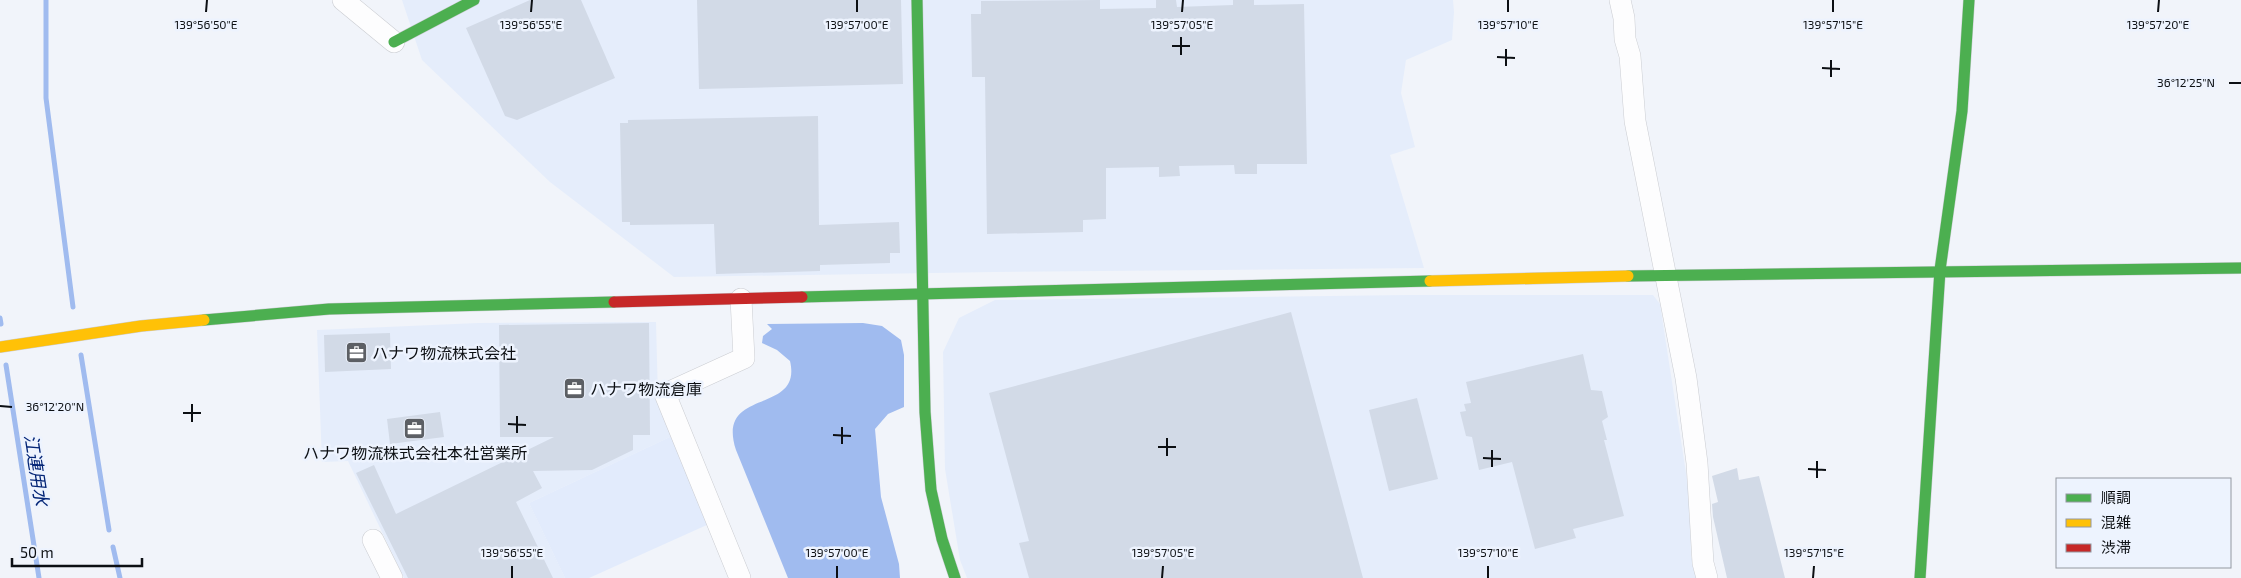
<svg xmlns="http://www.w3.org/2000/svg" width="2241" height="578" font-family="'Exo 2','Noto Sans JP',sans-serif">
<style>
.built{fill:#e5edfb}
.green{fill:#e2ebfc}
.water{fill:#a0bbef}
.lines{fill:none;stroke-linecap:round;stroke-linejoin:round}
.stream{stroke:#a0bbef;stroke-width:5}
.building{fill:#d2dae7}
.street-casing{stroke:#cbcdd2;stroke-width:22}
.fast-casing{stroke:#cbcdd2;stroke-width:12}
.slow-casing{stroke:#cbcdd2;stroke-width:12}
.jam-casing{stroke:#cbcdd2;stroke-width:12}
.street{stroke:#fdfdfe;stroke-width:21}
.fast{stroke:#4caf50;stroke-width:11}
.slow{stroke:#ffc107;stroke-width:11}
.jam{stroke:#c62828;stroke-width:11}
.ticks{fill:none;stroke:#0c0f13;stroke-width:2}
.labels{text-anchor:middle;stroke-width:5;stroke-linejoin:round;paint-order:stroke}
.poi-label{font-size:16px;fill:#0c0f13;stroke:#edf3fe;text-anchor:start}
.water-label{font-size:18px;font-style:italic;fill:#042576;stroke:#edf3fe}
.ticks-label{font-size:12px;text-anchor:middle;fill:#0c0f13;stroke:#edf3fe;stroke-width:5;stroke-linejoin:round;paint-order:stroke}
</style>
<rect width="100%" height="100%" fill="#f1f4fa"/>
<g class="built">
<path d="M402,0H1453L1454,12L1452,40L1406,60L1401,93L1415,147L1390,155L1424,268L994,272L674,277L550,182L422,60Z"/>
<path d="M1408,295H1653L1660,304L1690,499L1691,557L1700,578H967L960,560L945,469L943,352L959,318L995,300Z"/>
<path d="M656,322L658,398L672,436L529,503L565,578H404L348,461L322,462L317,330L478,323Z"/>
</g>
<path class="green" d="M672,436L709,524L589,578H565L529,503Z"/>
<path class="water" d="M863,323L882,326L901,340L904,355V407L888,414L875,429L881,497L899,564L900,578H788L736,450C715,386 803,416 790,361L777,350L762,343L763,336L772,329L767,324Z"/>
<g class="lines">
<g class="stream">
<path d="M46,0V98L73,307"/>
<path d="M0,318L1,324"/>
<path d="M81,355L109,530"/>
<path d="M6,365L39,578"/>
<path d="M113,547L120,578"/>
</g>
</g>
<g class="building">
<path d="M530,0H581L615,78L517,120L505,116L466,28Z"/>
<path d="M697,0H901L903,84L699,89Z"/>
<path d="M1100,0V9L1156,8V0H1176L1177,7L1233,5V0H1254V5L1304,4L1307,164H1257V174H1235L1234,165L1179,166L1180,176L1159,177V167L1106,168V219L1083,220V232L987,234L985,77H972L971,14H981V1Z"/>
<path d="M818,116L819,225L899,222L900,253H890V263L820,265V271L716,274L714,224L630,225V222H622L620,123H628V120Z"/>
<path d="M1291,312L1363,578H1029L1019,543L1029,541L989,393Z"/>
<path d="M649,323L650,435H633V450L592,470L533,471L542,488L516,502L553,578H408L356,473L374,465L396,514L554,437H500L499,325Z"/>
<path d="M390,333L391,369L325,372L324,335Z"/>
<path d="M1583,354L1591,390L1602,391L1608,417L1602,421L1607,440H1604L1624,516L1573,529L1576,538L1535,549L1512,462L1479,470L1472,437L1466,436L1460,412L1466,411L1464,404L1471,403L1466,382Z"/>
<path d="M1417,398L1438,479L1389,491L1369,410Z"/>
<path d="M440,412L444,437L390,444L387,419Z"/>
<path d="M1737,468L1739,480L1759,476L1785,578H1727L1713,517L1712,504L1718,502L1712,476Z"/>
</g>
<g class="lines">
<defs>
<g id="street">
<path d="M343,0L394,42"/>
<path d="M1620,0L1624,18L1625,39L1630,56L1635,121L1686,378L1697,463L1703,563L1707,578"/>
<path d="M373,540L392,578"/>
<path d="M740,578L665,394L744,358L741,299"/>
</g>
<g id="fast">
<path d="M917,0L925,412L931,490L942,539L955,578"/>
<path d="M394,42L474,0"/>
<path d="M1628,276L2241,268"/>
<path d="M802,297L1430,281"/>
<path d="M204,320L329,309L614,302"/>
<path d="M1920,578L1940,270L1962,111L1969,0"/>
</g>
<g id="slow">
<path d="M1430,281L1628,276"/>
<path d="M0,347L141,326L204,320"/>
</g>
<path id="jam" d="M614,302L802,297"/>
</defs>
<use href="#street" class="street-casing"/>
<use href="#fast" class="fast-casing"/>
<use href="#slow" class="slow-casing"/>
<use href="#jam" class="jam-casing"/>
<use href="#street" class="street"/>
<use href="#fast" class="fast"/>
<use href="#slow" class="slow"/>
<use href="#jam" class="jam"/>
</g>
<path class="ticks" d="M206,12L207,0M531,12L532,0M857,12V0M1182,12L1183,0M1508,12V0M1833,12V0M2158,12L2159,0M1172,46H1190M1181,55V37M1497,57L1515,58M1506,66V49M1822,68L1840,69M1831,77V60M2229,83H2241M0,406L12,407M183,413H201M192,422V404M508,424L526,425M517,433V416M833,435L851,436M842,444V427M1158,447H1176M1167,456V438M1483,458L1501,459M1492,467V450M1808,469L1826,470M1817,478V461M512,578V566M837,578V566M1162,578L1163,566M1488,578V566M1813,578L1814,566"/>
<defs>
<symbol id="office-square" viewBox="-11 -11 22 22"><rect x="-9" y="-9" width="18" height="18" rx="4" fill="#5c5f64" stroke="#edf3fe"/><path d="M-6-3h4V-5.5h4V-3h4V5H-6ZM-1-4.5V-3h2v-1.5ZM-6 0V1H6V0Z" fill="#fff"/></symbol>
</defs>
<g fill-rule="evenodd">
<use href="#office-square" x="344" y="340" width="25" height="25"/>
<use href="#office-square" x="562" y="376" width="25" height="25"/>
<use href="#office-square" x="402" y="416" width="25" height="25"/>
</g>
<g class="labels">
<g class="poi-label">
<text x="372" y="359">ハナワ物流株式会社</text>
<text x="590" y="395">ハナワ物流倉庫</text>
<text x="415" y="459" text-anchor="middle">ハナワ物流株式会社本社営業所</text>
</g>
<g class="water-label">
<text transform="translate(36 470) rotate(81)" y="6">江連用水</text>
</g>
</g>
<g class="ticks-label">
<text x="206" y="29">139°56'50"E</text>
<text x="531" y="29">139°56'55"E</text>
<text x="857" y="29">139°57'00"E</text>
<text x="1182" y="29">139°57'05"E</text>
<text x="1508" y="29">139°57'10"E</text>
<text x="1833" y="29">139°57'15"E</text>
<text x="2158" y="29">139°57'20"E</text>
<text x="2186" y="87">36°12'25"N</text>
<text x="55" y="411">36°12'20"N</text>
<text x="512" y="557">139°56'55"E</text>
<text x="837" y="557">139°57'00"E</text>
<text x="1163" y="557">139°57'05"E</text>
<text x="1488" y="557">139°57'10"E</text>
<text x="1814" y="557">139°57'15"E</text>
</g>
<rect x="2056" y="478" width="175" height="90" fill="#edf3fe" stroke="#9398a0"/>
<rect x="2066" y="494" width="25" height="8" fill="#4caf50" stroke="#9398a0"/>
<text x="2101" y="503" font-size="15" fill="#0c0f13">順調</text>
<rect x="2066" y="519" width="25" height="8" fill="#ffc107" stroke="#9398a0"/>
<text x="2101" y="528" font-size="15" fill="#0c0f13">混雑</text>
<rect x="2066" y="544" width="25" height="8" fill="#c62828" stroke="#9398a0"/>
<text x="2101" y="553" font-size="15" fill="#0c0f13">渋滞</text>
<path d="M12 558v8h130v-8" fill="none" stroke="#0c0f13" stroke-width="2.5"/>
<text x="20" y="558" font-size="15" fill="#0c0f13" stroke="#edf3fe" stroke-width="4" paint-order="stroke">50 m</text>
</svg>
